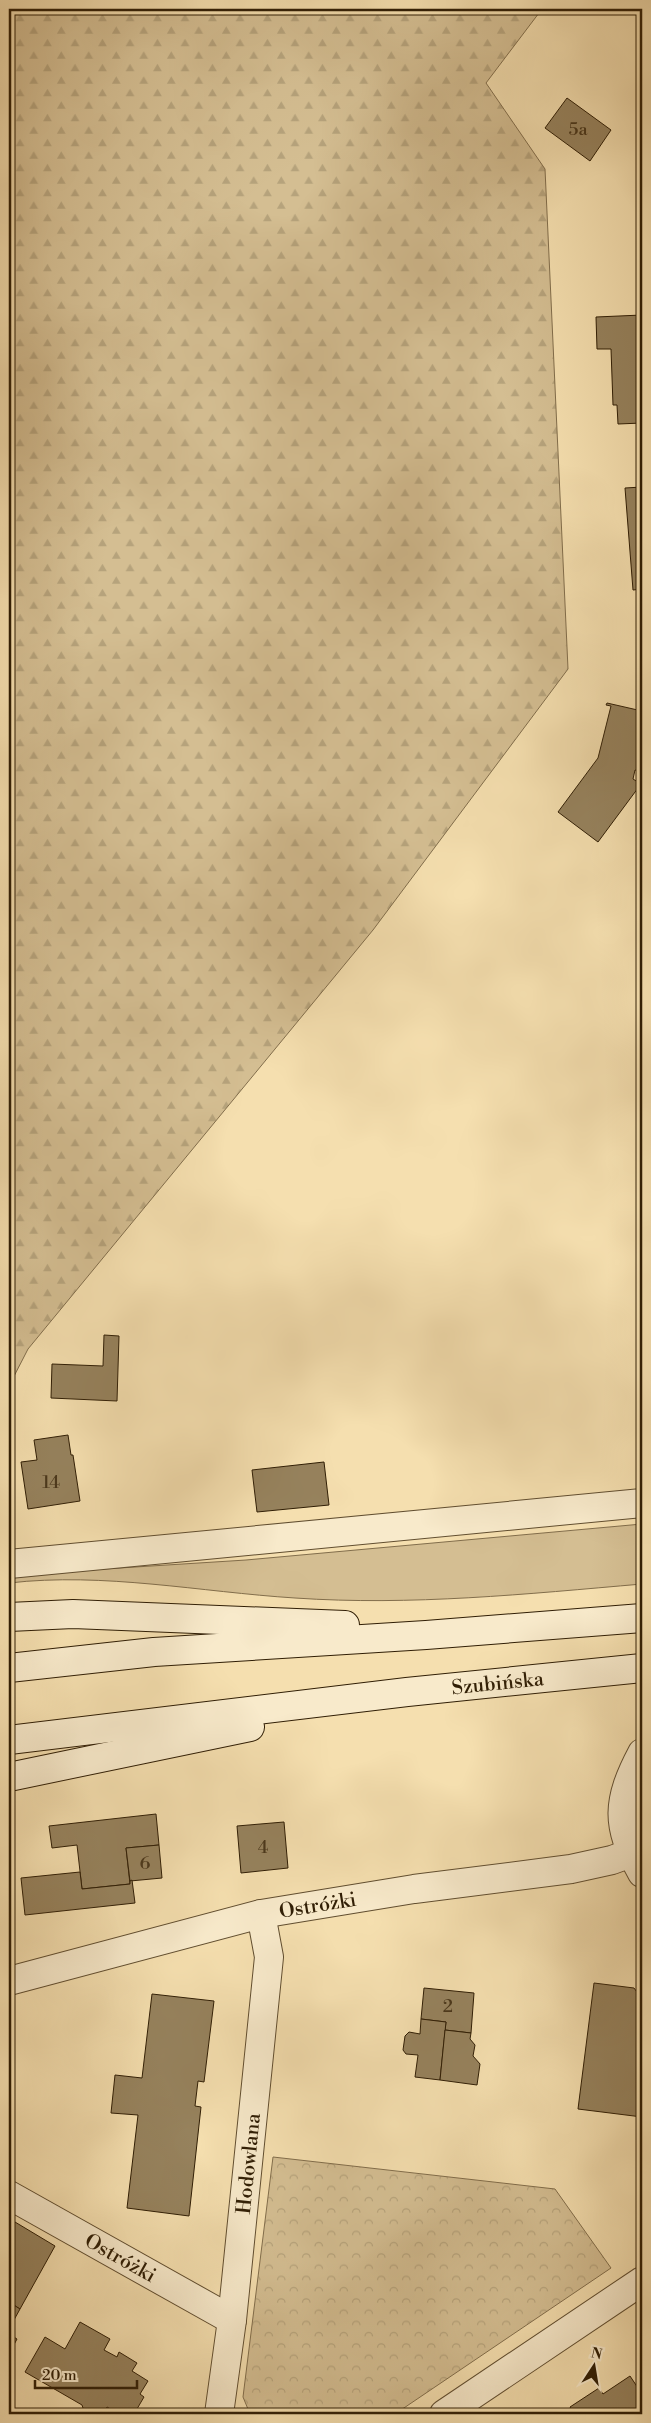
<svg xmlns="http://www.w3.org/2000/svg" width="651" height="2423" font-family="'Libre Bodoni',serif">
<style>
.grass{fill:#d4be92;stroke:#826e4c}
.forest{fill:url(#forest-firs);stroke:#826e4c}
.park{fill:url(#park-crowns);stroke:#826e4c}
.building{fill:#96825d;stroke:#301e05}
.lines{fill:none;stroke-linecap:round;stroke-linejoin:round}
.minor-casing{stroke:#614e30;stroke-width:30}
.tertiary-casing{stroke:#614e30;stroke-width:30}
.secondary-casing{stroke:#301e05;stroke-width:30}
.minor{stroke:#f8eacb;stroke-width:28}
.tertiary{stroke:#f8eacb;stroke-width:28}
.secondary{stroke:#f8eacb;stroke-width:28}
.labels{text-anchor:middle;stroke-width:4.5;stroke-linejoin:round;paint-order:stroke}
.number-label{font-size:18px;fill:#4a371b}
.street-label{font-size:20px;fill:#301e05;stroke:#f8eacb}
</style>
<defs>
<pattern id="forest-firs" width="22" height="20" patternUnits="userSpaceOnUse" patternTransform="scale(1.25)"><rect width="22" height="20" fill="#d4be92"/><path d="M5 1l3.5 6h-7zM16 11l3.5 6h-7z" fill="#b6a37c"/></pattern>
<pattern id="park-crowns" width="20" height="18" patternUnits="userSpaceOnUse" patternTransform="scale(1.25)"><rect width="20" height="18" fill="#d4be92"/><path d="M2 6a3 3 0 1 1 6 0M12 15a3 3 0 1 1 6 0" fill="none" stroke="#b6a37c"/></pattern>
</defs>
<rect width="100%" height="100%" fill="#f5dfaf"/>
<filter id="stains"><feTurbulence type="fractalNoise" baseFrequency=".004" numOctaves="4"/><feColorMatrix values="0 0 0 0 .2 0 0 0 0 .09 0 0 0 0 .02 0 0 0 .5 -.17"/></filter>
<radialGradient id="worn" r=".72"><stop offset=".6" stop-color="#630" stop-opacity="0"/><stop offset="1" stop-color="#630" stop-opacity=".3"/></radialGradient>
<path class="grass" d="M642,1524V1584C527,1594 411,1606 295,1598C200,1592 104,1572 9,1583V1575L246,1560Z"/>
<path class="forest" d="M9,9H542L486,83L545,169L568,669L373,930L28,1349L9,1386Z"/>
<path class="park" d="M273,2157L555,2189L611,2268L395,2414H250L243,2397Z"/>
<g class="building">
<path d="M567,98L611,130L590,161L545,128Z"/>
<path d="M642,315V423L618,424L617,405H613L611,349H597L596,317Z"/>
<path d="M642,487V589L633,590L625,488Z"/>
<path d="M607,703L642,711V772L635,770L633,779L641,784L598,842L558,812L598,758L611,706L606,705Z"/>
<path d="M104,1335L119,1336L117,1401L51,1398L52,1364L103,1366Z"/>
<path d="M68,1435L71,1455H73L80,1501L28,1509L21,1462L37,1460L34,1440Z"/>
<path d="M324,1462L329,1505L257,1512L252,1470Z"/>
<path d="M156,1814L159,1845L126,1848L130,1884L82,1889L77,1845L52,1848L49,1826Z"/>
<path d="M284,1822L288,1868L241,1873L237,1826Z"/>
<path d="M159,1845L162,1878L130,1881L126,1848Z"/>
<path d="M80,1872L82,1889L130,1884V1881L132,1880L135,1903L25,1915L21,1878Z"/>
<path d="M594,1983L634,1988L642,1999V2117L578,2109Z"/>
<path d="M424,1988L474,1993L471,2033L445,2030L446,2022L421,2019Z"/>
<path d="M152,1994L214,2001L204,2082L198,2081L195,2106L201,2107L189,2216L127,2208L138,2115L111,2113L115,2075L142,2078Z"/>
<path d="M421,2019L446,2022L440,2080L415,2077L418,2055L406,2054L403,2050L405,2036L409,2032L420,2034Z"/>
<path d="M445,2030L471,2033L470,2039L475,2045L473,2056L480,2064L477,2085L440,2080Z"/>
<path d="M15,2222L55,2246L20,2309L9,2302V2233Z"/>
<path d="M9,2302L20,2309L9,2329Z"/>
<path d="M80,2322L110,2339L104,2350L117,2357L119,2352L137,2363L132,2371L148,2381L140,2394L144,2397L134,2414H119L107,2407L103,2414H85L82,2405L25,2372L45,2337L65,2349Z"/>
<path d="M9,2334L17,2339L9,2354Z"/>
<path d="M630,2376L642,2394V2414H574L570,2407L599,2388L603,2394Z"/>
</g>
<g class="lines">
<defs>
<g id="minor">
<path d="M642,1753C617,1800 615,1826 642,1873"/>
<path id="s1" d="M9,1981L261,1914L414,1889L571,1869L612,1860L631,1853"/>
<path id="s2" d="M9,2195L232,2320"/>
<path id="s3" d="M219,2414L232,2320L269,1957L261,1914"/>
<path d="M444,2414L642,2281"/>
</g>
<path id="tertiary" d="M9,1564L642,1503"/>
<g id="secondary">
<path d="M9,1617L73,1614L345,1625"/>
<path d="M9,1668L154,1652L426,1635L642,1618"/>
<path id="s4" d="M9,1740L407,1692L642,1668"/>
<path d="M9,1777L250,1727"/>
</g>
</defs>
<use href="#minor" class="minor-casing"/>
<use href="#tertiary" class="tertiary-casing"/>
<use href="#secondary" class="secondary-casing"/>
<use href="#minor" class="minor"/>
<use href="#tertiary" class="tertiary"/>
<use href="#secondary" class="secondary"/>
</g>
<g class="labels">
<g class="number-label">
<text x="578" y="135">5a</text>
<text x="51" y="1488">14</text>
<text x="263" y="1853">4</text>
<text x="145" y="1869">6</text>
<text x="448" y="2012">2</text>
</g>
<g class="street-label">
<text dy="7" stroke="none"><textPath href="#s4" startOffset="492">Szubińska</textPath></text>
<text dy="7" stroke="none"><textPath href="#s1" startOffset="318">Ostróżki</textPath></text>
<text dy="7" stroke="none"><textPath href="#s3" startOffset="252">Hodowlana</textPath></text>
<text dy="7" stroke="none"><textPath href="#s2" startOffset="128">Ostróżki</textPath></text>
</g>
</g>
<rect width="651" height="2423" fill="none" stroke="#f5dfaf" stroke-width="30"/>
<rect x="10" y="10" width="631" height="2403" fill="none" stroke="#301e05" stroke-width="2.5"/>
<rect x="15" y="15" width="621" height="2393" fill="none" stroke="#301e05"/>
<g transform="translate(594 2366) rotate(12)" stroke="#f8eacb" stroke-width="4" paint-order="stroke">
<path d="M0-4L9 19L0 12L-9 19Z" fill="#301e05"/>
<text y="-8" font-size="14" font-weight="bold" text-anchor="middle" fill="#301e05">N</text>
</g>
<path d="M35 2380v8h102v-8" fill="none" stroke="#301e05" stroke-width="2.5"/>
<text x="42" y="2380" font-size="15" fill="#301e05" stroke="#f8eacb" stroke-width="4" paint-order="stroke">20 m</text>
<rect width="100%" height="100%" filter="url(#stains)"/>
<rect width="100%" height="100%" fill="url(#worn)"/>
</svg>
